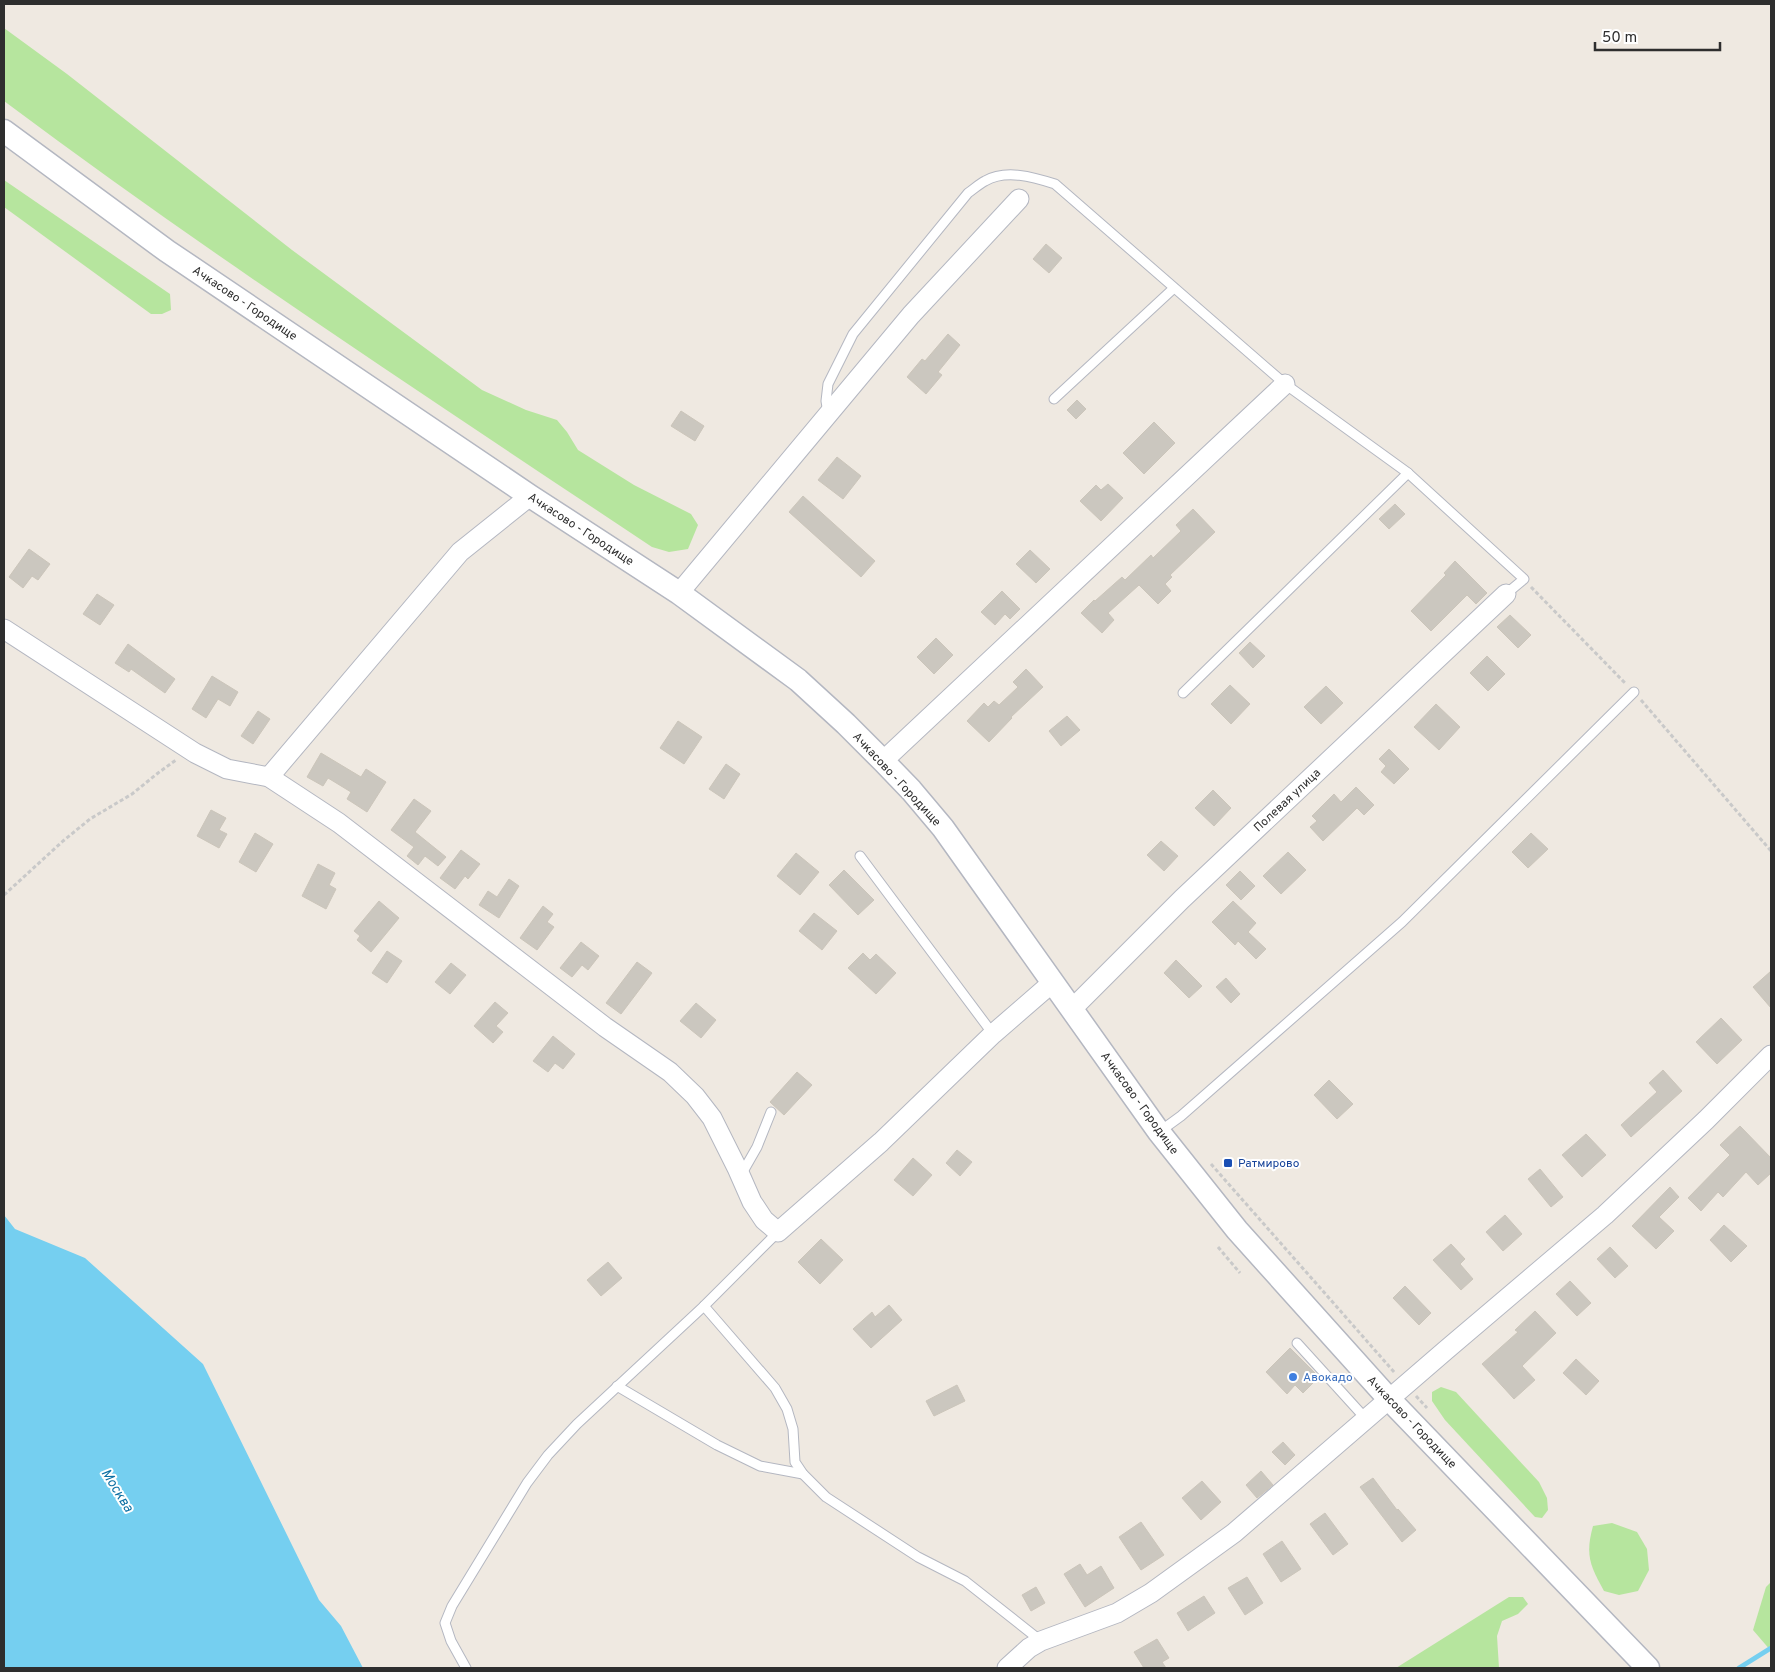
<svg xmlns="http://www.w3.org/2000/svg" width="1775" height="1672" font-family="Overpass,sans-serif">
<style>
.green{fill:#b6e59e}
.water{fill:#75cff0}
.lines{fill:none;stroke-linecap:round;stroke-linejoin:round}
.stream{stroke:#75cff0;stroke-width:5}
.building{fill:#cbc7bf;stroke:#cbc5ba}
.service-casing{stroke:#b4b7c1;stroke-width:11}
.minor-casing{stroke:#b4b7c1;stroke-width:21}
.tertiary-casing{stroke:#b4b7c1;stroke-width:25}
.path{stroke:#c9c9c9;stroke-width:3;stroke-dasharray:4 2.5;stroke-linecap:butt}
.service{stroke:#fff;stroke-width:9}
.minor{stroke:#fff;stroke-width:19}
.tertiary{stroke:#fff;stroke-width:22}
.transit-dot{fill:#1a4fb4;stroke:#fff;stroke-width:2}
.shop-dot{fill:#3f7fe0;stroke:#fff;stroke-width:2}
.labels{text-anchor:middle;stroke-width:4;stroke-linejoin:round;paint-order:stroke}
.street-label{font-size:12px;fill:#2e2e2e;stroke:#fff}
.transit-label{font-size:12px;fill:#164399;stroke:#fff;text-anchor:start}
.shop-label{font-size:12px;fill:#366cbe;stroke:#fff;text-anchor:start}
.water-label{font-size:14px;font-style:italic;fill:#0d6fa3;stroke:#fff}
</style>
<rect width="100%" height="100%" fill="#efe9e1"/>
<g class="green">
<path d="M4,28L67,74L292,250L482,390L526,410L557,420L567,432L578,450L634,485L691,514L698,525L688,549L669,552L652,547C433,401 214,258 4,101Z"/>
<path d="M4,180L170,294L171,310L162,314H151L4,207Z"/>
<path d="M1441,1387L1456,1392L1539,1482L1547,1498L1548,1510L1542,1518L1535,1517L1445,1420L1432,1401V1392Z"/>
<path d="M1612,1523L1637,1532L1647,1549L1649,1570L1638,1591L1619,1595L1604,1591C1590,1566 1585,1555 1593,1526Z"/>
<path d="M1771,1582V1651L1753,1630L1766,1587Z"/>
<path d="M1509,1597H1523L1528,1604L1518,1614L1502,1621L1497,1636L1499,1668H1396Z"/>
</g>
<path class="water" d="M4,1215L15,1229L85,1258L203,1364L319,1600L341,1626L363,1668H4Z"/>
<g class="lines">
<path class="stream" d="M1739,1668L1771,1648"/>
</g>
<g class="building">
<path d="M1046,244L1062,258L1049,273L1033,259Z"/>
<path d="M948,334L960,345L938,372L942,375L926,394L907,377L922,359L925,361Z"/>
<path d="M1077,400L1086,409L1076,419L1067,410Z"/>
<path d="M681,411L704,426L695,441L671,426Z"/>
<path d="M1154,422L1175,443L1144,474L1123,453Z"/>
<path d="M837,457L861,476L843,499L818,480Z"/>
<path d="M1108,484L1123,498L1101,521L1080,501L1096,485L1101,490Z"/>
<path d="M803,496L875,561L861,577L789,512Z"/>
<path d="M1395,504L1405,514L1389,529L1379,519Z"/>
<path d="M1193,509L1215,532L1170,575L1172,577L1165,584L1171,591L1158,604L1139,585L1108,613L1114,620L1102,633L1081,613L1094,600L1095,601L1122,577L1125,580L1151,555L1153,558L1181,531L1176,525Z"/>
<path d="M29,549L50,564L38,580L32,576L23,588L9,577Z"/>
<path d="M1030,550L1050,569L1036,583L1016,564Z"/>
<path d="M1455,561L1487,593L1476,604L1467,595L1431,631L1411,611L1446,575L1444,573Z"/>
<path d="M1002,591L1020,609L1010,619L1005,614L995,625L981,612Z"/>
<path d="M97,594L114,605L100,625L83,614Z"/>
<path d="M1510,615L1531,635L1518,648L1497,627Z"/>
<path d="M936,638L953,655L934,674L917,657Z"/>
<path d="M1250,642L1265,656L1253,668L1239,653Z"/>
<path d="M128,644L175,679L165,693L131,669L129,672L115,663Z"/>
<path d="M1487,656L1505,674L1488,691L1470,673Z"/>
<path d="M1026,669L1043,687L1011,717L1012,718L989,742L967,721L984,703L988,707L994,701L999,705L1018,687L1013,682Z"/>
<path d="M212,676L238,692L230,706L218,699L206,718L192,709Z"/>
<path d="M1230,685L1250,704L1231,724L1211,704Z"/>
<path d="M1326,686L1343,703L1321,724L1304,707Z"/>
<path d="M1436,704L1460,727L1439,750L1414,727Z"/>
<path d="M258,711L270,719L253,744L241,736Z"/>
<path d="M1067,716L1080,730L1061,746L1049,731Z"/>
<path d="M678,721L702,737L684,764L660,748Z"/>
<path d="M1389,749L1409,769L1394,784L1381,772L1386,766L1379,759Z"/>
<path d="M321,753L361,777L366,769L386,782L367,812L347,799L351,792L328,778L323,786L307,777Z"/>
<path d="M726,764L740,774L724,799L709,789Z"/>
<path d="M1356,787L1374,805L1364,815L1357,808L1323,841L1310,827L1317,821L1312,816L1334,794L1341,802Z"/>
<path d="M1213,790L1231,808L1214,826L1195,808Z"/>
<path d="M414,799L431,811L415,832L446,857L438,866L425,856L418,865L407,856L414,847L391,830Z"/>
<path d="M211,810L226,818L219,830L227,834L219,848L197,836Z"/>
<path d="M255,833L273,844L256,872L239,862Z"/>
<path d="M1531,833L1548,849L1528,868L1512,852Z"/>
<path d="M1161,841L1178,856L1164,871L1147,855Z"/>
<path d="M461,850L480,864L468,879L465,876L455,889L440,878Z"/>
<path d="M1288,852L1306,870L1281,894L1263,876Z"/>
<path d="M796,853L819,872L800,895L777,876Z"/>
<path d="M318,864L335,873L329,885L336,889L326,909L302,896Z"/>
<path d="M844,870L874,900L858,915L829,885Z"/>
<path d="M1240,871L1255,886L1241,900L1226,885Z"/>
<path d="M509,879L519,886L499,918L479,905L488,891L497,897Z"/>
<path d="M379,901L399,918L371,952L357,940L360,936L354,931Z"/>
<path d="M1233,901L1256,923L1248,932L1266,949L1256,959L1238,941L1235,945L1212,922Z"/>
<path d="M543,906L553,914L547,922L554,927L537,950L520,938Z"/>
<path d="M814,913L837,931L822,950L799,931Z"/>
<path d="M581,942L599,956L588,970L582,965L572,977L560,968Z"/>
<path d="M387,951L402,961L387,983L372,973Z"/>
<path d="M863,953L870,960L876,954L896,973L876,994L848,968Z"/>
<path d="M1176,960L1202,986L1189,998L1164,973Z"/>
<path d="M637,962L652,973L621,1014L606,1003Z"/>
<path d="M451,963L466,975L450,994L435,982Z"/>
<path d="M1771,971V1008L1753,987Z"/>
<path d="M1226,978L1240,994L1231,1003L1216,987Z"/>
<path d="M495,1002L508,1013L496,1026L503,1032L493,1043L474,1026Z"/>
<path d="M696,1003L716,1020L701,1038L680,1021Z"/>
<path d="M1721,1018L1742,1040L1717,1064L1696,1042Z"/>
<path d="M553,1036L575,1054L563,1069L555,1063L548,1072L533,1061Z"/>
<path d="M1663,1070L1682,1091L1631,1137L1621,1125L1657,1092L1649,1083Z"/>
<path d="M797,1072L812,1085L784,1115L770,1102Z"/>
<path d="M1329,1080L1353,1104L1337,1119L1314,1095Z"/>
<path d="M1740,1126L1771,1158V1173L1758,1185L1746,1172L1723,1197L1718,1192L1701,1211L1688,1198L1730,1155L1720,1145Z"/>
<path d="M1586,1134L1606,1155L1582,1177L1562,1155Z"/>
<path d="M957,1150L972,1162L960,1176L946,1163Z"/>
<path d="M913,1158L932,1175L913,1196L894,1180Z"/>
<path d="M1540,1169L1563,1197L1551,1207L1528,1179Z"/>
<path d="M1670,1187L1679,1197L1659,1217L1674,1231L1656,1249L1632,1226Z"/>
<path d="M1505,1215L1522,1234L1503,1251L1486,1232Z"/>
<path d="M1724,1225L1747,1246L1731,1262L1710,1240Z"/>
<path d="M821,1239L843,1260L820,1284L798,1262Z"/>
<path d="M1451,1244L1465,1259L1460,1264L1473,1279L1461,1290L1433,1260Z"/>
<path d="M1610,1247L1628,1266L1615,1278L1597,1259Z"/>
<path d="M608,1262L622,1278L601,1296L587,1280Z"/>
<path d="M1570,1281L1591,1303L1577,1316L1556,1294Z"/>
<path d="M1405,1286L1431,1313L1419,1325L1393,1298Z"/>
<path d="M889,1305L902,1320L871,1348L853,1329L872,1312L875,1317Z"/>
<path d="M1535,1311L1556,1333L1522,1366L1535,1380L1514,1399L1482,1364L1518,1332L1515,1330Z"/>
<path d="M1290,1348L1319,1377L1303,1393L1295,1385L1287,1394L1266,1372Z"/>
<path d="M1576,1359L1599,1381L1586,1395L1563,1373Z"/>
<path d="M957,1385L965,1401L934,1416L926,1401Z"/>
<path d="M1283,1442L1295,1455L1285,1465L1272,1452Z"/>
<path d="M1261,1471L1273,1485L1257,1498L1246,1485Z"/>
<path d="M1373,1478L1397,1510L1398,1509L1416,1530L1402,1542L1360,1487Z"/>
<path d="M1202,1481L1221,1502L1201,1520L1182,1498Z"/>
<path d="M1325,1513L1348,1544L1333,1555L1310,1524Z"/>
<path d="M1141,1522L1164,1555L1141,1570L1119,1537Z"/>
<path d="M1282,1541L1301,1569L1281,1582L1263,1554Z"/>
<path d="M1080,1564L1087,1575L1101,1566L1114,1588L1085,1607L1064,1574Z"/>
<path d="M1247,1577L1263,1603L1245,1615L1228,1588Z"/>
<path d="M1036,1587L1045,1603L1031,1611L1022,1595Z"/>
<path d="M1204,1596L1215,1613L1188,1631L1177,1613Z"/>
<path d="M1157,1639L1169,1658L1162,1662L1166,1668H1144L1134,1652Z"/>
</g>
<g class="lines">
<defs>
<g id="service">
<path d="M1054,399L1174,288"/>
<path d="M828,413L826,401L828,384L853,334L968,193C974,189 979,184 985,181C1006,169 1033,177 1055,184L1285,384L1408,473L1524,579L1506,594"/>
<path d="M1183,693L1408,473"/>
<path d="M860,856L993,1034"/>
<path d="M1159,1132L1181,1116L1402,922L1634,692"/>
<path d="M741,1175L757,1147L771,1112"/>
<path d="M704,1306L775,1388L787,1409L793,1429L795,1462L803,1474L826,1497L918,1557L965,1581L1041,1641"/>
<path d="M1297,1343L1366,1419"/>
<path d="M617,1386L717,1445L760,1466L803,1474"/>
<path d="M466,1668L451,1641L445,1623L452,1606L527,1483L548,1455L577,1424L704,1306L778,1232"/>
</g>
<g id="minor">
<path d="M679,593L911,315L1019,199"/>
<path d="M4,629L195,753L227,769L269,777L339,823L605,1027L670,1072L695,1096L712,1118L737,1168L752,1202L764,1220L778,1232L881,1142L993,1034L1053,982"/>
<path d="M883,761L1285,384"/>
<path d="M269,777L460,552L530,496"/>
<path d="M1072,1009L1182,899L1506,594"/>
<path d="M1007,1668L1029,1648L1041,1641L1117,1613L1151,1593L1234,1533L1446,1350L1605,1215L1706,1120L1771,1055"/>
</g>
<path id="tertiary" d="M4,131L167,251L530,496L679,593L798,680L846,724L883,761L911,790L943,828L1159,1132L1237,1230L1389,1399L1648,1668"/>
</defs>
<use href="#service" class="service-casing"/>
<use href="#minor" class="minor-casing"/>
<use href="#tertiary" class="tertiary-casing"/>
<g class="path">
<path d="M1531,587L1626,684"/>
<path d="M1641,700L1771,851"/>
<path d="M4,895L63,841L90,819L132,794L158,773L176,760"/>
<path d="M1211,1164L1395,1373"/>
<path d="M1218,1247L1240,1273"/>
<path d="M1416,1396L1427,1408"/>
</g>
<use href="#service" class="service"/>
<use href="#minor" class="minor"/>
<use href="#tertiary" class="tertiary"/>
</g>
<rect class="transit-dot" x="1223" y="1158" width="10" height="10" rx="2.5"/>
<circle class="shop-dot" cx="1293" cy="1377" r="5"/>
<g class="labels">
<g class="street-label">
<text transform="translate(245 303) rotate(34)" y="4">Ачкасово - Городище</text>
<text transform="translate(581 529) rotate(33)" y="4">Ачкасово - Городище</text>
<text transform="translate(897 779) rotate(47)" y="4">Ачкасово - Городище</text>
<text transform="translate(1287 800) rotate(-43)" y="4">Полевая улица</text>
<text transform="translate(1140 1103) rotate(54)" y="4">Ачкасово - Городище</text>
<text transform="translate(1412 1422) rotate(46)" y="4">Ачкасово - Городище</text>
</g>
<g class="transit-label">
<text x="1238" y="1167">Ратмирово</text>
</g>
<g class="shop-label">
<text x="1303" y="1381">Авокадо</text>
</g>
<g class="water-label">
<text transform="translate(118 1490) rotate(58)" y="5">Москва</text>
</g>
</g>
<rect width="1775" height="1672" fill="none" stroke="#2e2e2e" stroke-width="10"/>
<path d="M1595 42v8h125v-8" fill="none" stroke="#2e2e2e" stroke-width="2.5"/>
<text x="1602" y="42" font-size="15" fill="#2e2e2e" stroke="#ffffff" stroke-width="4" paint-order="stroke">50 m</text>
</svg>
